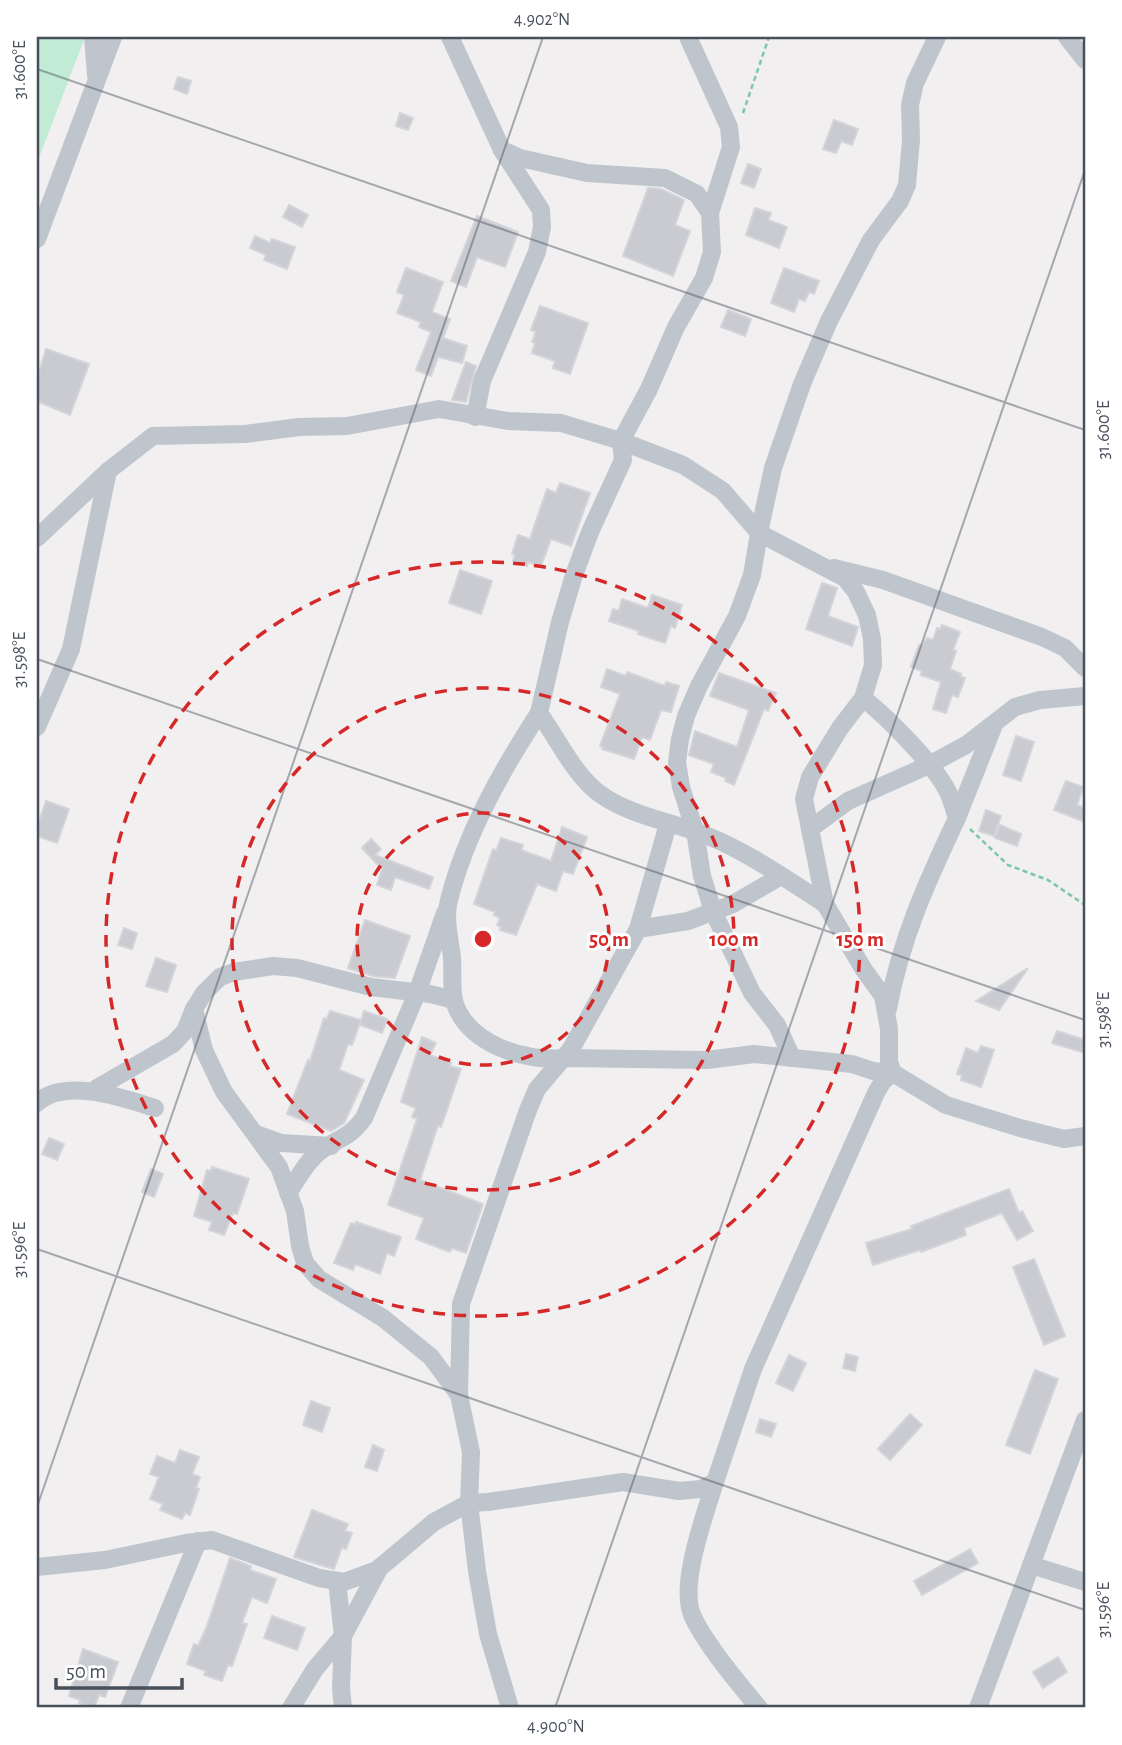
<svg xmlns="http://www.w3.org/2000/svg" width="1122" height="1745" font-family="'Alegreya Sans',sans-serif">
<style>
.green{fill:#c1ebd5}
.building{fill:#c9cbd1;stroke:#d3d4da;stroke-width:2}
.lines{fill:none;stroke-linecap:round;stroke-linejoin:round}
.path{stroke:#7bc7a9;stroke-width:2.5;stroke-dasharray:5 3.5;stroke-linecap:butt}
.minor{stroke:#bec5cd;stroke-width:18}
.ticks{fill:none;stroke:#48505b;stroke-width:2;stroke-opacity:0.45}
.ring{fill:none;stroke:#d62828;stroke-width:3.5;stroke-dasharray:12 9}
.centre{fill:#d62828;stroke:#fff;stroke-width:3.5}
.ring-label{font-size:21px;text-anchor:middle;font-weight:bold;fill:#d62828;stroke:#fff;stroke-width:6;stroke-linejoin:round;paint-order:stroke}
.neatline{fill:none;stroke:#48505b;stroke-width:2.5}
.ticks-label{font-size:18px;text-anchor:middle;fill:#48505b}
</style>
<rect width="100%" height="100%" fill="#f1efef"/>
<path class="green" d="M37,37H85L37,163Z"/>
<g class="building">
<path d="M178,77L191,81L187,94L174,89Z"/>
<path d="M400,113L413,118L408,130L396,126Z"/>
<path d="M834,120L858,129L852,145L841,141L836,153L823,149Z"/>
<path d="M748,164L761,169L754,188L741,183Z"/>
<path d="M648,188L661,189L684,200L675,225L690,231L673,276L623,256Z"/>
<path d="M289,205L308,215L302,227L283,217Z"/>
<path d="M755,208L771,213L768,220L787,227L779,248L746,235Z"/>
<path d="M477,216L518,232L505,267L477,257L466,287L451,281Z"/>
<path d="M255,236L270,243L272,239L295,247L287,269L264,260L266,255L250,248Z"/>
<path d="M406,268L443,282L432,312L450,319L443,338L467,346L462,363L438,357L431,376L416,370L431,332L419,327L421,322L397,313L404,295L397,292Z"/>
<path d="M784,268L819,281L814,294L809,292L805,301L799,299L794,312L771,303Z"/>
<path d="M540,306L588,323L570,374L553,368L555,361L532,353L535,343L532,342L536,332L531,330Z"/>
<path d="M728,310L751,319L745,336L721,327Z"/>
<path d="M46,349L89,364L70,415L37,401V379Z"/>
<path d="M466,362L476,366L466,402L452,400Z"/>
<path d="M560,483L590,493L571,546L551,539L541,566L528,562L527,566L513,561L515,555L512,554L518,535L530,539L547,489L556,493Z"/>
<path d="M460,570L492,581L481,614L449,603Z"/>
<path d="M822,583L837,588L828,616L858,627L852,646L806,629Z"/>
<path d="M652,595L682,605L675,628L671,626L665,643L638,634L639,631L609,621L613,609L619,611L622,599L648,608Z"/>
<path d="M942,625L960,632L953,650L956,651L950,669L961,674L960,676L965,678L958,697L952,695L946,713L933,709L941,682L921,675L922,671L911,667L919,645L921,646L927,638L933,640L937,628L940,629Z"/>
<path d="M607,669L626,676L627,672L665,686L666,682L679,686L671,712L661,710L650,740L642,737L634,759L602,749L603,747L600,746L620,694L601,687Z"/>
<path d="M719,673L776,693L768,711L764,709L734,785L725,781L726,778L711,772L714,764L689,755L695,731L737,747L749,710L710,696Z"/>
<path d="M1016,736L1034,742L1021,781L1003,775Z"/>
<path d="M1066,781L1083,787L1077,805L1085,808V822L1054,810Z"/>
<path d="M46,801L69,809L57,843L37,836L38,825Z"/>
<path d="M986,810L1001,816L994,836L979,831Z"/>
<path d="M1000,825L1021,834L1017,846L995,838Z"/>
<path d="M562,827L587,837L573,874L563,871L556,891L537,884L516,935L500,930L501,927L497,925L500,918L494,915L495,912L474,904L493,849L496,851L501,838L523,845L521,850L551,861Z"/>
<path d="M371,839L381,849L375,855L433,877L429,889L395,877L391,890L377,885L382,869L362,848Z"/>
<path d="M365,920L410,936L395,978L373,976L348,968Z"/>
<path d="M124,928L137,933L132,949L118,945Z"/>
<path d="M156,958L176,965L167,992L146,986Z"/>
<path d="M1028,968L999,1010L976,1001Z"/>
<path d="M330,1011L361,1020L352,1045L348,1044L339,1070L364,1080L344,1123L331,1131L287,1114L308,1060L310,1061L324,1018L327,1019Z"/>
<path d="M364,1011L387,1019L382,1033L360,1025Z"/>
<path d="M1057,1031L1085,1040V1053L1052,1043Z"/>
<path d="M422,1037L436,1043L430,1055L451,1063L450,1066L461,1069L441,1127L438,1125L420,1180L483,1204L466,1253L452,1248L450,1252L416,1239L424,1218L388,1205L417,1119L412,1117L416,1108L401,1102Z"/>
<path d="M981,1046L994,1050L981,1087L961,1080L962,1075L957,1074L966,1048L978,1053Z"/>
<path d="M49,1138L64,1144L57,1160L42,1154Z"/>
<path d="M212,1167L249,1179L237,1214L233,1213L224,1235L209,1230L212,1222L194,1216L207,1170L211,1171Z"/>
<path d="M151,1169L163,1174L154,1197L142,1192Z"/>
<path d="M1009,1189L1019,1213L1022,1211L1033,1231L1017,1240L1002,1213L964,1228L966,1235L921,1252L920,1250L873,1265L866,1243L912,1229L911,1226Z"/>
<path d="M356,1222L401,1237L394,1256L387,1253L380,1274L355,1264L353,1270L334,1263L351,1223L356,1225Z"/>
<path d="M1034,1259L1065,1336L1044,1345L1013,1267Z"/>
<path d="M846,1354L858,1357L855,1371L843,1368Z"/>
<path d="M789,1355L806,1363L793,1391L776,1383Z"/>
<path d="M1035,1370L1058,1379L1030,1454L1006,1445Z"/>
<path d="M311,1401L330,1408L322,1432L303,1425Z"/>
<path d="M910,1414L922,1425L890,1460L878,1449Z"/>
<path d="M760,1419L776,1424L771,1437L756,1432Z"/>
<path d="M373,1445L384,1450L377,1471L365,1467Z"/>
<path d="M180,1450L199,1457L192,1474L200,1477L196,1488L199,1489L190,1515L185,1513L182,1519L160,1510L163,1504L150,1499L159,1477L150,1474L157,1456L175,1463Z"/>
<path d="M312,1510L348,1524L345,1531L352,1533L346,1549L342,1547L334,1569L294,1557Z"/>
<path d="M970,1549L978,1563L922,1595L914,1581Z"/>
<path d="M230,1558L251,1566L250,1570L276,1579L267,1603L252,1597L242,1623L247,1624L232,1666L228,1665L222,1681L204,1675L206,1671L187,1664L194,1644L198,1646L207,1626Z"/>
<path d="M272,1616L305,1628L297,1650L264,1638Z"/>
<path d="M83,1649L118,1662L105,1697L99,1695L94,1708L79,1703L80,1700L69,1696Z"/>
<path d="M1058,1657L1067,1672L1043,1688L1033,1672Z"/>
</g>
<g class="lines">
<g class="path">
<path d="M743,113L769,37"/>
<path d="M970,829L1008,865L1048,880L1085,905"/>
</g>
<g class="minor">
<path d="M93,37L96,75"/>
<path d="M450,37L502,150L520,158L587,173L665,178L697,194L710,213L712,252L704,278L676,327L649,389L621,441L623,460L590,532L574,575L560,622L539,713C558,739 574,775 600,794C628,814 663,820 694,831C738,845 786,879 825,904"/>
<path d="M688,37L729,127L731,147L710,213"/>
<path d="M937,37L915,83L910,105L911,140L907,185L900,201L871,240L829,321L802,384L773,468L759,533L845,578L856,592L867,615L872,639L873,665L863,698L840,728L810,777L804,799L825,904L864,970L883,996L889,1029V1062L893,1073L946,1105L1020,1128L1064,1139L1085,1136"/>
<path d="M1067,37L1085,60"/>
<path d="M37,239L113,37"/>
<path d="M475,417L482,381L537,252L542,227L541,210L502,150"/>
<path d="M37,538L108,471L153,436L245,434L299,427L347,426L439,409L508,421L561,423L621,441L683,465L723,491L759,533L752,575L737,616L699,686L686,716L680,739L677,762L681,787L695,831L702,876L713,911L752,993L777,1025L792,1058"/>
<path d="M834,568L883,580L1042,637L1065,648L1085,668"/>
<path d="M863,698C887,717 935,765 948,792C952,800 954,810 957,818C927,882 901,938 888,1009"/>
<path d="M539,713C502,770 466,833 449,900C444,917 450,940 452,958C453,971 451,988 454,1001C467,1044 524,1062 564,1058L707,1060L754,1054L852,1064L873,1071L893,1073"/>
<path d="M37,727L71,649L108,471"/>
<path d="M957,818L994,725"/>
<path d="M810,829L848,801L929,765L966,745L1015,707L1040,700L1085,696"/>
<path d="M638,929L688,921L733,904L781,876"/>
<path d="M194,1009L204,1050L224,1092L279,1167L295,1211L300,1246L305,1263L319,1279L383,1318L431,1357L459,1395L471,1452L469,1503L477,1571L488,1634L510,1708"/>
<path d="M97,1088L173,1044L185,1031L194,1009L204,993L220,977L234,972L273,966L297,968L371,987L430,994L454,1000"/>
<path d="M37,1103C64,1077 124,1098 155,1108"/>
<path d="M256,1134L281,1143L331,1146"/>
<path d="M288,1193C297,1180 306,1162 319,1152C337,1138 349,1139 364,1118L417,993L445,913"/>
<path d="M459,1395L461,1304L528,1110L537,1089L571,1049L638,929L668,824"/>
<path d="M715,1482C705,1515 678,1586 693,1617C707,1646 738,1683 759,1708"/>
<path d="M1031,1565L1085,1582"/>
<path d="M37,1567L105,1560L186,1543L212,1540L319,1578L344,1582L377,1570L434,1522L469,1503L488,1502L623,1482L679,1491L701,1489L715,1482L753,1369L876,1093L883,1081L893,1073"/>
<path d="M337,1581L343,1636L341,1688L343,1708"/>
<path d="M129,1708L198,1541"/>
<path d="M291,1708L315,1669L343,1636L380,1567"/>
<path d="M978,1708L1085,1420"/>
</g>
</g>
<path class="ticks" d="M37,69L1085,430M37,659L1085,1020M37,1249L1085,1610M37,1507L543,37M555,1708L1085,170"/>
<g class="ring">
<circle cx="483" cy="939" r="126"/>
<circle cx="483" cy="939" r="251"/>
<circle cx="483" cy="939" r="377"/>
</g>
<circle cx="483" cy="939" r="10" class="centre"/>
<g class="ring-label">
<text x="609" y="946">50 m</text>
<text x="734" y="946">100 m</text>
<text x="860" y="946">150 m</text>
</g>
<rect width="1122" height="1745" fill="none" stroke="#ffffff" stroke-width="77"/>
<path d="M56 1678v10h126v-10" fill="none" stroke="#48505b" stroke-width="3.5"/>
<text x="66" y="1678" font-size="21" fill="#48505b" stroke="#ffffff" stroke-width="5" paint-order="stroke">50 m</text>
<rect x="38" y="38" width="1046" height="1668" class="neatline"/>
<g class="ticks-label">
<text x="542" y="25">4.902°N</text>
<text transform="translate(19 70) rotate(-90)" y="6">31.600°E</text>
<text transform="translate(1103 430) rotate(-90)" y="6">31.600°E</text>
<text transform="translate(19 660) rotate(-90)" y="6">31.598°E</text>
<text transform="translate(1103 1020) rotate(-90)" y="6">31.598°E</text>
<text transform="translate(19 1250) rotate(-90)" y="6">31.596°E</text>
<text transform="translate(1103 1610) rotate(-90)" y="6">31.596°E</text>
<text x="556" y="1732">4.900°N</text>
</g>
</svg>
